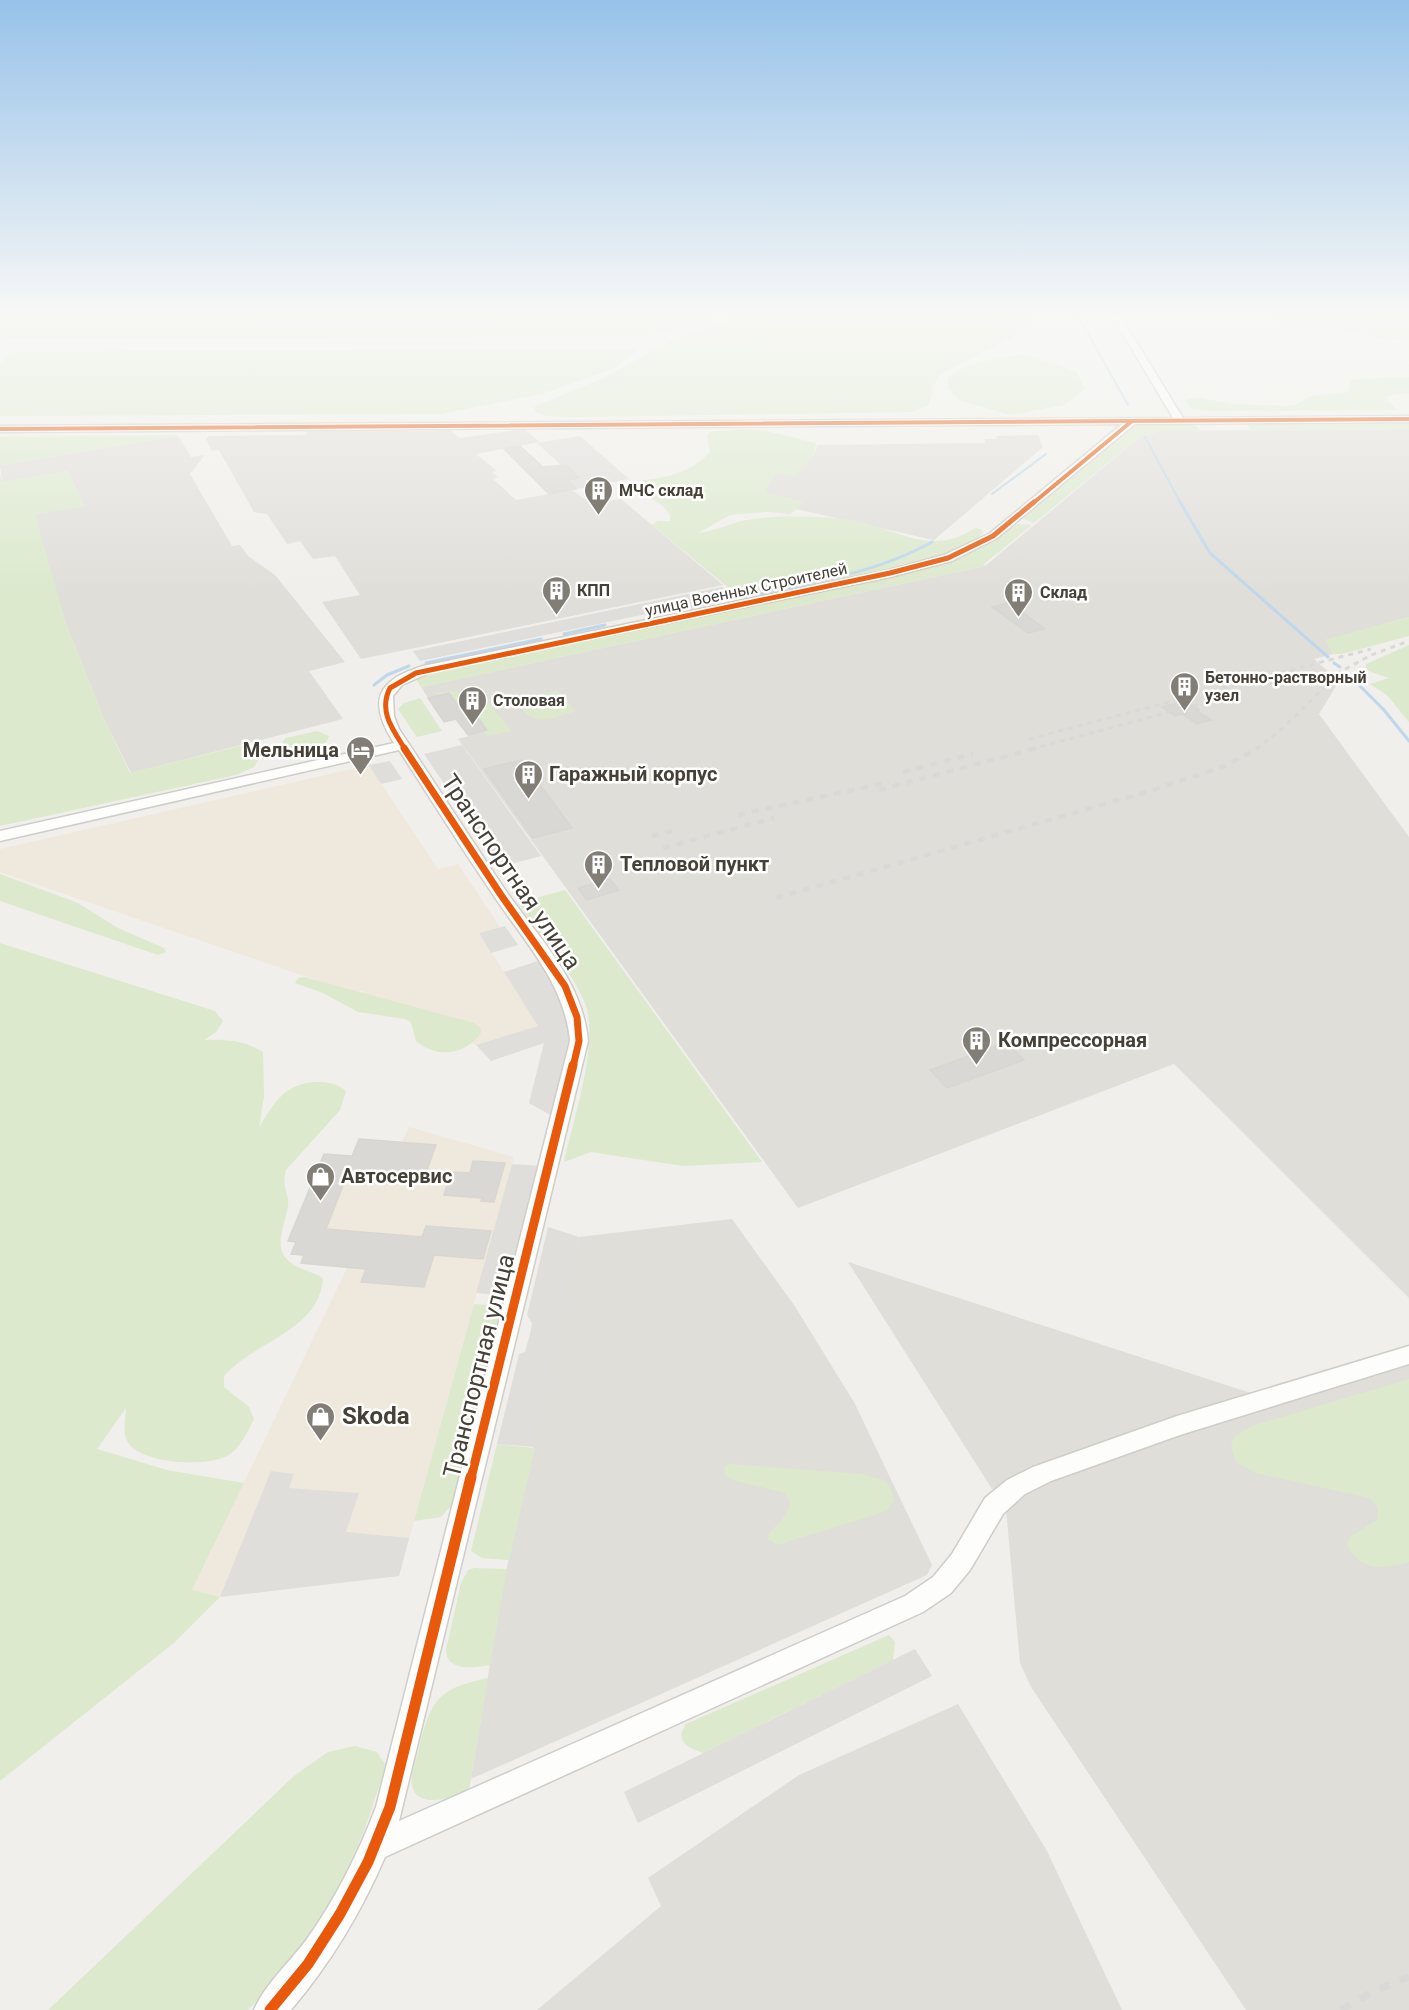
<svg xmlns="http://www.w3.org/2000/svg" width="1409" height="2010" font-family="Roboto,sans-serif">
<style>
.commercial{fill:#efe8dc}
.industrial{fill:#e0ded9}
.green{fill:#dce9cd}
.parking{fill:#e0dedb}
.lines{fill:none;stroke-linecap:round;stroke-linejoin:round}
.stream-far1{stroke:#bed7eb;stroke-width:2}
.stream{stroke:#bed7eb;stroke-width:3}
.building{fill:#dad8d4;stroke:#d8d6d1;stroke-width:1.5}
.minor-casing{stroke:#cecdc9;stroke-width:3}
.minor{fill:#fdfdfc;fill-rule:evenodd}
.rail-far2{stroke:#d9d9d8;stroke-width:3;stroke-dasharray:5 5;stroke-linecap:butt}
.rail-far1{stroke:#d9d9d8;stroke-width:4.5;stroke-dasharray:7 7;stroke-linecap:butt}
.rail{stroke:#d9d9d8;stroke-width:7;stroke-dasharray:11 11;stroke-linecap:butt}
.cycleway-far4-casing{stroke:#fff;stroke-width:6}
.cycleway-far3-casing{stroke:#fff;stroke-width:8}
.cycleway-far2-casing{stroke:#fff;stroke-width:10}
.cycleway-far1-casing{stroke:#fff;stroke-width:13}
.cycleway-casing{stroke:#fff;stroke-width:15}
.cycleway-far4{stroke:#e8590c;stroke-width:4}
.cycleway-far3{stroke:#e8590c;stroke-width:5}
.cycleway-far2{stroke:#e8590c;stroke-width:7}
.cycleway-far1{stroke:#e8590c;stroke-width:9}
.cycleway{stroke:#e8590c;stroke-width:11}
.labels{text-anchor:middle;stroke-width:5;stroke-linejoin:round;paint-order:stroke}
.far-poi-label{font-size:16px;font-weight:bold;fill:#464137;stroke:#fff;text-anchor:start}
.far-street-label{font-size:16px;fill:#464137;stroke:#fff}
.poi-label{font-size:20px;font-weight:bold;fill:#464137;stroke:#fff;text-anchor:start}
.near-street-label{font-size:24px;fill:#464137;stroke:#fff}
.near-poi-label{font-size:24px;font-weight:bold;fill:#464137;stroke:#fff;text-anchor:start}
</style>
<rect width="100%" height="100%" fill="#f0efeb"/>
<g class="commercial">
<path d="M369,765L438,869L458,864L500,927L479,933L539,1026L476,1045L364,994V991L351,992L0,872V849Z"/>
<path d="M409,1127L514,1157L399,1576L220,1597L192,1591L347,1268L301,1263L304,1255L291,1254L296,1242L288,1241L324,1154L352,1156L402,1142Z"/>
</g>
<g class="industrial">
<path d="M449,428L459,438L524,429L540,442L476,454L497,471L492,472L498,477L493,479L516,500L572,490L592,504L621,499L723,585L361,659L322,602L360,595L335,556L313,559L300,541L287,544L267,514L254,512L219,450L212,451L206,439L209,436L306,435L308,431H433Z"/>
<path d="M1409,429V617L1326,640L1333,654L1314,659L1339,681L1319,714L1409,837V1298L1174,1064L798,1208L458,739L469,736L465,731L456,719L444,722L421,687L985,566L1142,435H1154L1153,431Z"/>
<path d="M1038,435L1043,447L934,540L796,509L804,502L764,492L775,474L814,455L817,445L985,443V439H997L996,436Z"/>
<path d="M178,436L191,457L205,455L190,474L232,546L240,545L248,556L275,575L345,662L309,671L343,719L131,773L105,721L65,621L34,514L84,506L68,471L2,482L0,465Z"/>
<path d="M732,1219L794,1305L854,1402L932,1565L927,1575L471,1779L503,1585L579,1237Z"/>
<path d="M848,1262L1260,1396L992,1489Z"/>
<path d="M1409,1361V2010H1246L1031,1687L1020,1663L1005,1498L1159,1436Z"/>
<path d="M958,1704L1047,1851L1122,2010H537L661,1906L648,1878L799,1775Z"/>
</g>
<g class="green">
<path d="M0,314H725L679,329L645,336L0,339Z"/>
<path d="M740,314H1039L1027,330L941,374L934,384L929,405L911,412L567,417L545,416L536,412L534,407L603,378L675,339Z"/>
<path d="M1260,314H1409V341L1384,339L1318,325L1291,327Z"/>
<path d="M639,349L613,369L542,394L440,414L0,416V365L11,352Z"/>
<path d="M1025,355L1076,371L1085,389L1064,405L1010,415L959,400L948,388V378C963,364 1004,355 1025,355Z"/>
<path d="M1409,377V394H1395L1386,398L1397,410L1207,411L1191,409L1185,400L1199,398L1235,404L1286,406L1297,404L1310,396L1347,392L1350,389L1349,381L1356,379Z"/>
<path d="M1409,421V429L1251,431L1245,422Z"/>
<path d="M1145,423H1194L1200,431H1154L1155,435H1142L1034,523L1023,519L1134,427Z"/>
<path d="M743,429L767,431L816,443L814,455L796,476L775,474L765,492L805,502L790,514L767,512L730,515L698,533C716,531 730,523 747,520C778,515 813,516 844,519C892,524 927,560 975,528L981,529L983,533C959,563 793,590 748,599H738L730,589L652,525L658,521H670V514L662,505L635,488L634,485C641,479 649,480 658,478C677,475 697,467 710,452L707,436L710,432Z"/>
<path d="M177,435L178,436L0,465V437Z"/>
<path d="M68,471L84,507L35,514L65,621L105,721L130,773L248,744L260,757L254,767L236,775L0,826V474L2,482Z"/>
<path d="M1017,524L1032,525L984,564L985,566L421,687L414,676L927,567L974,551Z"/>
<path d="M1409,617V636L1342,654H1333L1325,640Z"/>
<path d="M1409,645V722L1387,695L1370,684L1389,678L1366,670V664Z"/>
<path d="M557,690L576,711C550,718 536,729 518,704L519,700Z"/>
<path d="M459,691L484,697L511,731L487,736L482,731L487,730L476,715L466,717L450,694L437,696L435,693Z"/>
<path d="M420,698L442,731L417,737L398,709L404,703Z"/>
<path d="M317,731L329,736C323,752 300,764 285,753L283,741L286,738Z"/>
<path d="M0,874L78,903L118,928L164,948L166,952L158,955L0,901Z"/>
<path d="M565,890L762,1162L683,1166L591,1152L564,1162C573,1121 600,1041 585,1003C572,971 538,932 518,903Z"/>
<path d="M0,943L215,1011L223,1021L216,1032L204,1040C227,1039 243,1040 263,1052L264,1096L259,1128C273,1104 284,1084 315,1082C328,1082 336,1083 346,1091L340,1110L286,1170C281,1189 290,1194 288,1206C284,1230 269,1253 298,1267C306,1271 315,1273 323,1278C320,1331 254,1341 224,1376V1387L249,1407L254,1419C248,1431 240,1449 227,1456C205,1467 145,1464 129,1444C121,1433 126,1419 126,1408L97,1449L167,1470L244,1483L192,1590L220,1597L175,1642L0,1781Z"/>
<path d="M304,977L474,1023L481,1028V1033C465,1055 438,1059 416,1041L411,1022L405,1019L358,1012L323,993L295,983L298,978Z"/>
<path d="M474,1304L501,1306L452,1505L441,1517L414,1521Z"/>
<path d="M1409,1379V1562C1382,1569 1363,1572 1347,1546L1350,1537L1378,1519V1507L1370,1498L1256,1473L1236,1462L1231,1447L1234,1437L1252,1426Z"/>
<path d="M497,1444L535,1448L509,1560L482,1558L471,1551Z"/>
<path d="M728,1464L861,1474L883,1480L890,1486L894,1500L887,1511L777,1545L768,1539L769,1534C779,1520 797,1512 786,1493L732,1480L725,1475L724,1468Z"/>
<path d="M474,1568L507,1569L490,1665C474,1668 447,1672 446,1650L461,1583L468,1570Z"/>
<path d="M889,1635L895,1642L893,1660L703,1753C688,1748 674,1741 686,1724Z"/>
<path d="M488,1678L469,1790C455,1797 417,1811 412,1785C410,1774 417,1758 419,1748C423,1732 428,1709 441,1697C454,1685 471,1682 488,1678Z"/>
<path d="M355,1746L377,1752L385,1764C383,1779 376,1793 372,1808C346,1885 306,1952 248,2010H48L294,1776L328,1752Z"/>
</g>
<g class="parking">
<path d="M580,436L629,479L572,490L569,486L573,485L568,480L579,477L567,465L562,466L537,443Z"/>
<path d="M722,587L733,596L420,661L413,651Z"/>
<path d="M462,745L541,856L500,867L424,754Z"/>
<path d="M390,761L402,779L381,784L369,765Z"/>
<path d="M505,926L518,945L491,953L479,933Z"/>
<path d="M538,961L555,985L571,1030L552,1116L529,1103L544,1043L491,1061L476,1045L538,1026L504,972Z"/>
<path d="M512,1164L543,1166L511,1296L476,1293Z"/>
<path d="M548,1227L579,1237L535,1447L497,1444L519,1354L525,1352L530,1334L532,1323L527,1315Z"/>
<path d="M271,1471L294,1474L289,1488L359,1493L346,1532L409,1538L399,1576L220,1597Z"/>
<path d="M915,1649L932,1676L638,1823L624,1792Z"/>
</g>
<g class="lines">
<g class="stream-far1">
<path d="M1077,314L1128,405"/>
<path d="M1145,437L1181,504"/>
<path d="M992,494L1046,454"/>
</g>
<g class="stream">
<path d="M1180,502L1210,553L1328,657"/>
<path d="M727,600C795,586 871,576 932,542"/>
<path d="M665,613L713,602"/>
<path d="M564,634L605,625"/>
<path d="M426,663L541,639"/>
<path d="M1334,663L1340,667"/>
<path d="M1347,673L1384,710L1409,741"/>
<path d="M374,685L387,675L409,666"/>
</g>
</g>
<g class="building">
<path d="M520,446L543,467L567,465L579,478L568,480L576,489L549,494L504,449Z"/>
<path d="M1010,603L1045,629L1028,633L992,607Z"/>
<path d="M449,693L466,717L476,715L487,730L468,735L456,719L465,717L444,722L428,698Z"/>
<path d="M1186,701L1199,710L1197,711L1211,720L1197,724L1182,714L1175,716L1162,707Z"/>
<path d="M522,760L572,828L533,838L484,769Z"/>
<path d="M610,879L619,890L587,900L578,888Z"/>
<path d="M1006,1042L1024,1060L947,1088L930,1070Z"/>
<path d="M359,1139L436,1145L424,1178L348,1173L326,1229L422,1237L426,1226L491,1231L483,1259L434,1255L424,1287L361,1282L366,1269L301,1263L304,1255L291,1254L296,1242L288,1241L324,1154L352,1156Z"/>
<path d="M473,1161L505,1163L494,1202L481,1201L482,1198L444,1195L451,1172L470,1173Z"/>
</g>
<g class="lines">
<defs>
<path id="minor" d="M1111,314H1119L1183,418L1409,416V422L1135,424L997,538L952,561L890,577L431,672L402,685L393,696L394,716L399,729C435,783 471,840 508,894C541,940 583,983 588,1041L399,1821L905,1596L933,1577L952,1554L985,1498L1007,1480L1033,1467L1177,1416L1409,1346V1364L1180,1435L1051,1481L1025,1494L1003,1514L970,1570L951,1593L923,1612L385,1857C361,1913 330,1964 291,2010H254C265,1984 290,1962 307,1939C336,1898 358,1854 376,1807L570,1041C565,983 523,940 492,893C460,846 430,798 399,750L0,841V831L394,743C367,701 377,680 423,666L889,570L944,555L989,534L1122,424L0,432V426L1173,418Z"/>
</defs>
<use href="#minor" class="minor-casing"/>
<use href="#minor" class="minor"/>
<g class="rail-far2">
<path d="M1193,706L1223,697"/>
<path d="M1029,739L1371,649"/>
<path d="M1031,749L1170,712"/>
<path d="M1256,749L1283,728L1340,672L1371,655L1409,641"/>
</g>
<g class="rail-far1">
<path d="M903,772L973,754"/>
<path d="M879,790L1037,748"/>
<path d="M738,815L889,782"/>
<path d="M652,836L676,830"/>
<path d="M663,848L774,818"/>
<path d="M776,898L1147,792L1225,766L1258,748"/>
</g>
<path class="rail" d="M1341,2010L1376,1990L1409,1977"/>
<defs>
<g id="cycleway-far4">
<path d="M0,429L1409,419"/>
<path d="M1032,504L1132,421"/>
</g>
<path id="cycleway-far3" d="M405,749C393,730 378,711 390,688L416,673L890,573L948,558L993,536L1034,502"/>
<path id="cycleway-far2" d="M404,748L501,895L565,986L577,1017L579,1041L573,1067"/>
<path id="cycleway-far1" d="M471,1478L573,1065"/>
<path id="cycleway" d="M270,2010L308,1964L340,1914L368,1862L390,1807L471,1477"/>
</defs>
<use href="#cycleway-far4" class="cycleway-far4-casing"/>
<use href="#cycleway-far3" class="cycleway-far3-casing"/>
<use href="#cycleway-far2" class="cycleway-far2-casing"/>
<use href="#cycleway-far1" class="cycleway-far1-casing"/>
<use href="#cycleway" class="cycleway-casing"/>
<use href="#cycleway-far4" class="cycleway-far4"/>
<use href="#cycleway-far3" class="cycleway-far3"/>
<use href="#cycleway-far2" class="cycleway-far2"/>
<use href="#cycleway-far1" class="cycleway-far1"/>
<use href="#cycleway" class="cycleway"/>
</g>
<linearGradient id="sky" x2="0" y2="1"><stop stop-color="#97c2e9"/><stop offset="0.53" stop-color="#f8f8f6"/><stop offset="1" stop-color="#f8f8f6" stop-opacity="0"/></linearGradient>
<rect width="1409" height="595" fill="url(#sky)"/>
<defs>
<symbol id="building-pin" viewBox="-11 -11 22 30"><path d="M0 17L-7.5 6A9.5 9.5 0 1 1 7.5 6Z" fill="#827e76" stroke="#fff"/><path d="M-4-6H4V6H1V3H-1V6H-4ZM-2.5-4.3h1.7v1.8h-1.7ZM.8-4.3h1.7v1.8H.8ZM-2.5-1h1.7V.8h-1.7ZM.8-1h1.7V.8H.8Z" fill="#fff"/></symbol>
<symbol id="hotel-pin" viewBox="-11 -11 22 30"><path d="M0 17L-7.5 6A9.5 9.5 0 1 1 7.5 6Z" fill="#827e76" stroke="#fff"/><path d="M-6-4.5h1.5V1H6V5H4.5V3h-9V5H-6ZM-4 0a1.8 1.8 0 1 1 3.6 0ZM.5 0V-2.5h3Q6-2.5 6 0Z" fill="#fff"/></symbol>
<symbol id="shop-pin" viewBox="-11 -11 22 30"><path d="M0 17L-7.5 6A9.5 9.5 0 1 1 7.5 6Z" fill="#827e76" stroke="#fff"/><path d="M-5-2.5h2.3a2.7 3.5 0 0 1 5.4 0H5L5.5 6h-11ZM-1.5-2.5h3a1.5 2.3 0 0 0-3 0Z" fill="#fff"/></symbol>
</defs>
<g fill-rule="evenodd">
<use href="#building-pin" x="582" y="474" width="33" height="45"/>
<use href="#building-pin" x="540" y="574" width="33" height="45"/>
<use href="#building-pin" x="1002" y="576" width="33" height="45"/>
<use href="#building-pin" x="1168" y="670" width="33" height="45"/>
<use href="#building-pin" x="456" y="684" width="33" height="45"/>
<use href="#hotel-pin" x="344" y="734" width="33" height="45"/>
<use href="#building-pin" x="512" y="758" width="33" height="45"/>
<use href="#building-pin" x="582" y="848" width="33" height="45"/>
<use href="#building-pin" x="960" y="1024" width="33" height="45"/>
<use href="#shop-pin" x="304" y="1160" width="33" height="45"/>
<use href="#shop-pin" x="304" y="1400" width="33" height="45"/>
</g>
<g class="labels">
<g class="far-poi-label">
<text x="619" y="496">МЧС склад</text>
<text x="577" y="596">КПП</text>
<text x="1040" y="598">Склад</text>
<text x="1205" y="683">Бетонно-растворный<tspan x="1205" dy="18">узел</tspan></text>
<text x="493" y="706">Столовая</text>
</g>
<g class="far-street-label">
<text transform="translate(746 589) rotate(-12)" y="6">улица Военных Строителей</text>
</g>
<g class="poi-label">
<text x="339" y="757" text-anchor="end">Мельница</text>
<text x="549" y="781">Гаражный корпус</text>
<text x="620" y="871">Тепловой пункт</text>
<text x="998" y="1047">Компрессорная</text>
<text x="341" y="1183">Автосервис</text>
</g>
<g class="near-street-label">
<text transform="translate(511 872) rotate(56)" y="8">Транспортная улица</text>
<text transform="translate(479 1366) rotate(-76)" y="8">Транспортная улица</text>
</g>
<g class="near-poi-label">
<text x="342" y="1424">Skoda</text>
</g>
</g>
</svg>
